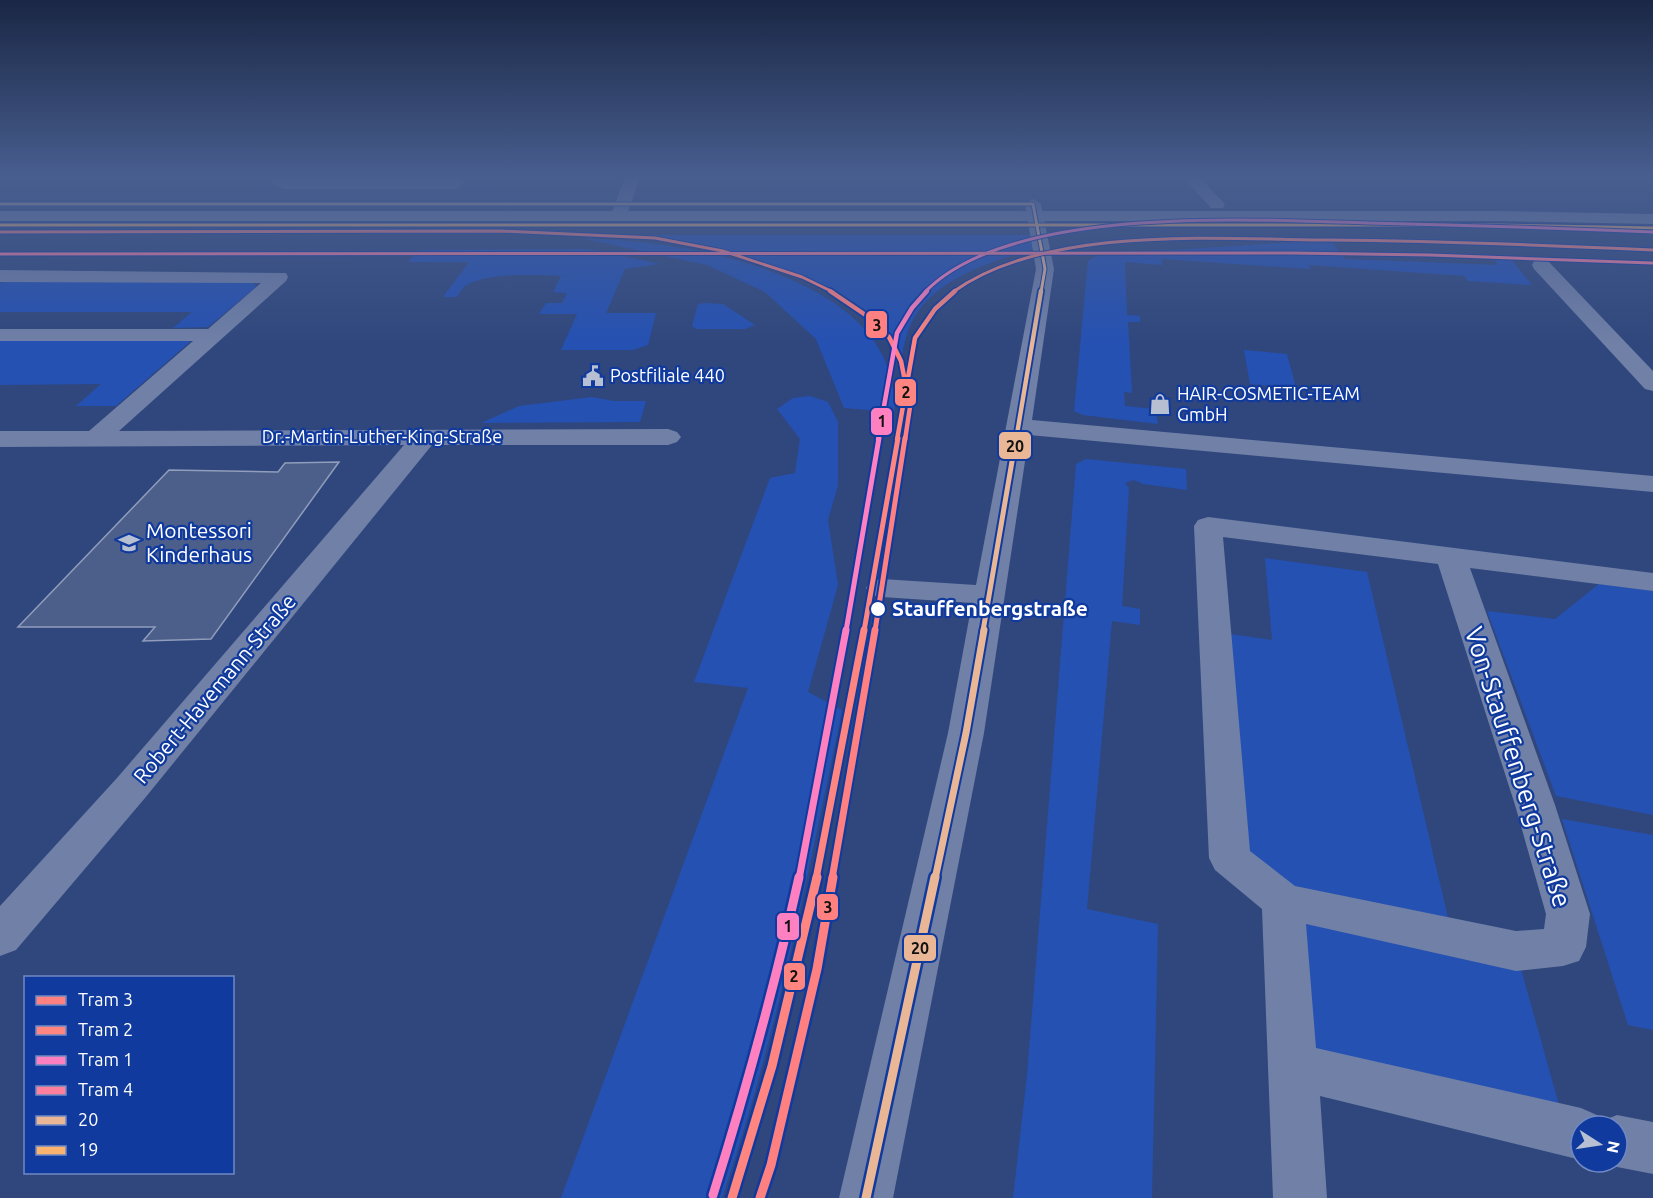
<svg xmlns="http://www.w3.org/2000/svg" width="1653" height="1198" font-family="Ubuntu,sans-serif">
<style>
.green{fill:#2551b3}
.building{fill:#4c5f8a;stroke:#909dbb;stroke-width:1.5}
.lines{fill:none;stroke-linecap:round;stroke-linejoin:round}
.street{fill:#7080a7;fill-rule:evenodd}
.secondary{fill:#7686ab;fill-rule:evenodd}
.bus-1-far4-casing{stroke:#103a9d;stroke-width:5}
.bus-1-far3-casing{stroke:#103a9d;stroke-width:8}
.bus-1-far2-casing{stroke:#103a9d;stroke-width:9}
.bus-1-far1-casing{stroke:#103a9d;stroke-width:11}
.bus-1-casing{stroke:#103a9d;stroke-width:14}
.bus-2-casing{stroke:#103a9d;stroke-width:5}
.bus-1-far4{stroke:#e9b796;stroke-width:3}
.bus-1-far3{stroke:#e9b796;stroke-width:4.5}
.bus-1-far2{stroke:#e9b796;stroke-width:5}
.bus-1-far1{stroke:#e9b796;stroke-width:7}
.bus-1{stroke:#e9b796;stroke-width:9}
.bus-2{stroke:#fab26f;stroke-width:3}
.tram-1-far4-casing{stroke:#103a9d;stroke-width:5}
.tram-1-far3-casing{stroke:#103a9d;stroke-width:8}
.tram-1-far2-casing{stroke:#103a9d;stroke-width:9}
.tram-1-far1-casing{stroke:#103a9d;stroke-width:11}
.tram-1-casing{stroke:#103a9d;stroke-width:14}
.tram-2-far4-casing{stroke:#103a9d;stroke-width:5}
.tram-2-far3-casing{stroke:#103a9d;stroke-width:8}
.tram-2-far2-casing{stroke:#103a9d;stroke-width:9}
.tram-2-far1-casing{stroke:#103a9d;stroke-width:11}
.tram-2-casing{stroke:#103a9d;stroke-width:14}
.tram-3-far4-casing{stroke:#103a9d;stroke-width:5}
.tram-3-far3-casing{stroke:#103a9d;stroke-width:8}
.tram-3-far2-casing{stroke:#103a9d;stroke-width:9}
.tram-3-far1-casing{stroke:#103a9d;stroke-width:11}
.tram-3-casing{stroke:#103a9d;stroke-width:14}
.tram-4-casing{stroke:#103a9d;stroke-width:5}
.tram-1-far4{stroke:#ff8080;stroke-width:3}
.tram-1-far3{stroke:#ff8080;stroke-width:4.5}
.tram-1-far2{stroke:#ff8080;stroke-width:5}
.tram-1-far1{stroke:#ff8080;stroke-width:7}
.tram-1{stroke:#ff8080;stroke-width:9}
.tram-2-far4{stroke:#ff8680;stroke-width:3}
.tram-2-far3{stroke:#ff8680;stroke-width:4.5}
.tram-2-far2{stroke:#ff8680;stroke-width:5}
.tram-2-far1{stroke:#ff8680;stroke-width:7}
.tram-2{stroke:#ff8680;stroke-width:9}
.tram-3-far4{stroke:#ff80c0;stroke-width:3}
.tram-3-far3{stroke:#ff80c0;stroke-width:4.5}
.tram-3-far2{stroke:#ff80c0;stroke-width:5}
.tram-3-far1{stroke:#ff80c0;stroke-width:7}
.tram-3{stroke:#ff80c0;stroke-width:9}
.tram-4{stroke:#ff809d;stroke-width:3}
.stop-dot{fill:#fff;stroke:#103a9d;stroke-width:2}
.labels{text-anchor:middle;stroke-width:4.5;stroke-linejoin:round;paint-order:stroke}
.far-poi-label{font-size:18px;fill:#fff;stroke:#103a9d;text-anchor:start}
.far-street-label{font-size:18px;fill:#fff;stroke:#103a9d}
.poi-label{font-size:21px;fill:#fff;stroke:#103a9d;text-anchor:start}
.stop-label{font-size:21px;font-weight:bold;fill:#fff;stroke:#103a9d;text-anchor:start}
.street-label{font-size:21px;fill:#fff;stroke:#103a9d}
.near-street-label{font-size:26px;fill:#fff;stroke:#103a9d}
.line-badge{stroke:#103a9d;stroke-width:2}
.pale-badge-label{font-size:16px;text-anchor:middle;font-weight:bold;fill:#111}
</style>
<rect width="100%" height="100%" fill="#30477d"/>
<g class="green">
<path d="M603,235H1039L1041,247C999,259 942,275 917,313C907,327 904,344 901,361C897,353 894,343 888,336C835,265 687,240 603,235Z"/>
<path d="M585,239C675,238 870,273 891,380C893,391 896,401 894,412L844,408L816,339L765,292L707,265Z"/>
<path d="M1295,242H1332L1345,259L1498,265L1493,258H1510L1532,285L1468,281L1464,276L1309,265L1311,269L1162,259V265L1125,262L1127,315L1140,316V322H1128L1132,393L1124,392L1125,406L1155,409L1158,424L1083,415L1074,411L1088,261L1096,256L1125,253Z"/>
<path d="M583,249L594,250L660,264L625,269L606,313H656L648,345L633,350H561L577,314H539L546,303H562L567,293L553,292L561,276C536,275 486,272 465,286C462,289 459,294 456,297H443L469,262H408L419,250Z"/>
<path d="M10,281H252L256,287L208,327L173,328L192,312H0V283Z"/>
<path d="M706,303L723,304L755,325L745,329H696L692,326L698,304Z"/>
<path d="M0,339L192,340L116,406H76L101,384L0,385Z"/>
<path d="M1244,350L1287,354L1296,388L1250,384Z"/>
<path d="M810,396L828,402L838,422V485L828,520L838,585L808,692L842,710C808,874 776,1039 722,1198H561L748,688L694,682L770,478L795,473L800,439L777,409L793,398Z"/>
<path d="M592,397L614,401H646L640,422L481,423L519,406Z"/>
<path d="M1086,459L1186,469L1187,490L1143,484L1134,480L1125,483L1129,488L1122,606L1140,609V625L1112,621L1087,909L1158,924L1152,1198H1013L1027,1075L1076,464Z"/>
<path d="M1265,558L1367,572L1449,922L1286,886L1247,854L1230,634L1272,640Z"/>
<path d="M1599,584L1653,591V815L1556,796L1487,611L1555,619Z"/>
<path d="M1562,819L1653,835V1030L1628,1025Z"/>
<path d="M1283,901L1516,951L1566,1130L1293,1066Z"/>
</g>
<path class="building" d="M339,462L211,639L143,641L155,627H18L169,470L278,472L285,463Z"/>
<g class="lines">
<g class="street">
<path d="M290,177L289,179H450L452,177H467L459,187L454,189H283L270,181L273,177Z"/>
<path d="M625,177H640L627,215L619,220L611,215Z"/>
<path d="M1183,177H1199L1223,202L1225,205L1223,208H1211Z"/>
<path d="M1033,199L1041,204L1054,269L1032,420L1653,476V492L1029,435L984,733L893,1198H839L948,733L972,603L882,597L871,595L866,588L871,581L882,579L976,585L1036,269L1025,204Z"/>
<path d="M1541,259L1548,261L1653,371V391L1645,389L1534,269L1532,265L1534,261Z"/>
<path d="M0,270L286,273L288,277L286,281L119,431L668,429L677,432L681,437L677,442L668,445H432L145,798L16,950L0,956V906L117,778L404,445L0,447V431H89L193,341H0V329H208L261,283L0,282Z"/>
<path d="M1208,517L1653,573V591L1470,568L1555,805L1590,914L1586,947L1579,961L1563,966L1516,971L1306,924L1316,1048L1581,1108L1599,1116L1602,1121L1617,1115L1653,1122V1174L1617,1167L1604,1162H1617V1126H1581V1160L1320,1096L1327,1198H1273L1262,909L1215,870L1209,858L1194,526L1198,520ZM1223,537L1438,564L1515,805L1546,914L1544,929L1516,931L1295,886L1250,851Z"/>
</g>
<path class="secondary" d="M0,211H1497L1653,214V224L1497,221H0Z"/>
<defs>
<path id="bus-1-far4" d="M0,204H1033L1045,269L1041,292"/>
<path id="bus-1-far3" d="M1016,440L1041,291"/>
<path id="bus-1-far2" d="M983,631L1016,438"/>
<path id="bus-1-far1" d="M935,879L966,733L984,630"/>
<path id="bus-1" d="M866,1198L935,877"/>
<path id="bus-2" d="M0,225H1497L1653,228"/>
</defs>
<use href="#bus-1-far4" class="bus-1-far4-casing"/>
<use href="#bus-1-far3" class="bus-1-far3-casing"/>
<use href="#bus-1-far2" class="bus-1-far2-casing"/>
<use href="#bus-1-far1" class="bus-1-far1-casing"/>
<use href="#bus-1" class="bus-1-casing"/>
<use href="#bus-2" class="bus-2-casing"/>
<use href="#bus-1-far4" class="bus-1-far4"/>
<use href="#bus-1-far3" class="bus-1-far3"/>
<use href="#bus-1-far2" class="bus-1-far2"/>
<use href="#bus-1-far1" class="bus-1-far1"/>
<use href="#bus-1" class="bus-1"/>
<use href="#bus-2" class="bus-2"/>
<defs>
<path id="tram-1-far4" d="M0,232L501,231L655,238L723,251L802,277L833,292"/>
<path id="tram-1-far3" d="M830,291L870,318L889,337L901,361L910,407L905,440"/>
<path id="tram-1-far2" d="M875,631L905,438"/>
<path id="tram-1-far1" d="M832,879L875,630"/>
<path id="tram-1" d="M760,1198L771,1165L817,969L833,877"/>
<path id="tram-2-far4" d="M953,292C1046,225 1216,239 1326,240C1435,241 1544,245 1653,250"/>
<path id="tram-2-far3" d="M897,440L915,338L935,309L955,291"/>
<path id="tram-2-far2" d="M864,631L898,438"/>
<path id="tram-2-far1" d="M816,879L864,630"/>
<path id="tram-2" d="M732,1198L772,1066L817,877"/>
<path id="tram-3-far4" d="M925,292C1011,204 1252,220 1368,223C1463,225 1558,228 1653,232"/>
<path id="tram-3-far3" d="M878,440L897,333L912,308L927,291"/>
<path id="tram-3-far2" d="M846,631L879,438"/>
<path id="tram-3-far1" d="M799,879L846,630"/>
<path id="tram-3" d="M713,1195C746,1090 775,985 799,877"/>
<path id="tram-4" d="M0,254L1291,253L1430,255L1652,263"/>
</defs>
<use href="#tram-1-far4" class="tram-1-far4-casing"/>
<use href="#tram-1-far3" class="tram-1-far3-casing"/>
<use href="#tram-1-far2" class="tram-1-far2-casing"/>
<use href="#tram-1-far1" class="tram-1-far1-casing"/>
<use href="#tram-1" class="tram-1-casing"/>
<use href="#tram-2-far4" class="tram-2-far4-casing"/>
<use href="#tram-2-far3" class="tram-2-far3-casing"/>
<use href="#tram-2-far2" class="tram-2-far2-casing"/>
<use href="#tram-2-far1" class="tram-2-far1-casing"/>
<use href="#tram-2" class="tram-2-casing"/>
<use href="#tram-3-far4" class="tram-3-far4-casing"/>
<use href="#tram-3-far3" class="tram-3-far3-casing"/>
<use href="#tram-3-far2" class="tram-3-far2-casing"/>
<use href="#tram-3-far1" class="tram-3-far1-casing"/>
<use href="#tram-3" class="tram-3-casing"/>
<use href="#tram-4" class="tram-4-casing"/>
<use href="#tram-1-far4" class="tram-1-far4"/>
<use href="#tram-1-far3" class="tram-1-far3"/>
<use href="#tram-1-far2" class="tram-1-far2"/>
<use href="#tram-1-far1" class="tram-1-far1"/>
<use href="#tram-1" class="tram-1"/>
<use href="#tram-2-far4" class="tram-2-far4"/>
<use href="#tram-2-far3" class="tram-2-far3"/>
<use href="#tram-2-far2" class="tram-2-far2"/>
<use href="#tram-2-far1" class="tram-2-far1"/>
<use href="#tram-2" class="tram-2"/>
<use href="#tram-3-far4" class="tram-3-far4"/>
<use href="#tram-3-far3" class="tram-3-far3"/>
<use href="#tram-3-far2" class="tram-3-far2"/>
<use href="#tram-3-far1" class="tram-3-far1"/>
<use href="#tram-3" class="tram-3"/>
<use href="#tram-4" class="tram-4"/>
</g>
<linearGradient id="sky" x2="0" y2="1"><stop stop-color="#1a2745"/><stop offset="0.51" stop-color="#485e8f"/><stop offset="1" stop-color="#485e8f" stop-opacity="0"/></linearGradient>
<rect width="1653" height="345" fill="url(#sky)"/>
<defs>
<symbol id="civic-bare" viewBox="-9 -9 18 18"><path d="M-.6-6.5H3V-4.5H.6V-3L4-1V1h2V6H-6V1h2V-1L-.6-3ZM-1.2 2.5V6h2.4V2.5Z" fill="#b7bfd2" stroke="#103a9d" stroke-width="2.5" paint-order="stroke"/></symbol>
<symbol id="shop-bare" viewBox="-9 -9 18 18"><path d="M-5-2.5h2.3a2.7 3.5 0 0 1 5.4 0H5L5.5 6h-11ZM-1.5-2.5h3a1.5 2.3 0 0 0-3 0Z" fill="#b7bfd2" stroke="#103a9d" stroke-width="2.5" paint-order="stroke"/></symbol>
<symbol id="school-bare" viewBox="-9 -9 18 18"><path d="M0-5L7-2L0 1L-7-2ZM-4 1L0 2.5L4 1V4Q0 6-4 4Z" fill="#b7bfd2" stroke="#103a9d" stroke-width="2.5" paint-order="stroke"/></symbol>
</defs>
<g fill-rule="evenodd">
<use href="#civic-bare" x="578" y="361" width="30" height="30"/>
<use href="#shop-bare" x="1145" y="389" width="30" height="30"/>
<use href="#school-bare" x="114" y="528" width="30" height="30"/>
</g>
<circle class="stop-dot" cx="878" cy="609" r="8"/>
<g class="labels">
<g class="far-poi-label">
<text x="610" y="382">Postfiliale 440</text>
<text x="1177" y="400">HAIR-COSMETIC-TEAM<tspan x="1177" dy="21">GmbH</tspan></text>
</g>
<g class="far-street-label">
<text x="382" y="443">Dr.-Martin-Luther-King-Straße</text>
</g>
<g class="poi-label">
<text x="146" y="538">Montessori<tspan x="146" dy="24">Kinderhaus</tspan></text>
</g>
<g class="stop-label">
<text x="892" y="616">Stauffenbergstraße</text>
</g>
<g class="street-label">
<text transform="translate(215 689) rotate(-50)" y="7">Robert-Havemann-Straße</text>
</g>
<g class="near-street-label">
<text transform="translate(1518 767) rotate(72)" y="9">Von-Stauffenberg-Straße</text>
</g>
</g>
<g class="line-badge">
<rect x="865" y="310" width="23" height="29" rx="6" fill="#ff8080"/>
<rect x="894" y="378" width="23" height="29" rx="6" fill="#ff8680"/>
<rect x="870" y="407" width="23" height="29" rx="6" fill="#ff80c0"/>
<rect x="998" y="431" width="34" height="29" rx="6" fill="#e9b796"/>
<rect x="816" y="893" width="23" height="28" rx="6" fill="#ff8080"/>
<rect x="776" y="912" width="24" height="29" rx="6" fill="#ff80c0"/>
<rect x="903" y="934" width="34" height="28" rx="6" fill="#e9b796"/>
<rect x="783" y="962" width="23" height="29" rx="6" fill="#ff8680"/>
</g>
<g class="pale-badge-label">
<text x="877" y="331">3</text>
<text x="906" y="398">2</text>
<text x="882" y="427">1</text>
<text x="1015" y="452">20</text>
<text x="828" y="913">3</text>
<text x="788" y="932">1</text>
<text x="920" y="954">20</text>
<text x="794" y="982">2</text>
</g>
<rect x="24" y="976" width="210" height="198" fill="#103a9d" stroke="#7089c4" stroke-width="1.5"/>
<rect x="36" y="996" width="30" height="9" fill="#ff8080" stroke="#7089c4" stroke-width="1.5"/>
<text x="78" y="1006" font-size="18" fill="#ffffff">Tram 3</text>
<rect x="36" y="1026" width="30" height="9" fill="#ff8680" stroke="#7089c4" stroke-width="1.5"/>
<text x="78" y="1036" font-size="18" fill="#ffffff">Tram 2</text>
<rect x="36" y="1056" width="30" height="9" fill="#ff80c0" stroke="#7089c4" stroke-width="1.5"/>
<text x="78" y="1066" font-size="18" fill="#ffffff">Tram 1</text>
<rect x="36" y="1086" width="30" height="9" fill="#ff809d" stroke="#7089c4" stroke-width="1.5"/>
<text x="78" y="1096" font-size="18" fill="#ffffff">Tram 4</text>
<rect x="36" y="1116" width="30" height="9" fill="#e9b796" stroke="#7089c4" stroke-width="1.5"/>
<text x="78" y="1126" font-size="18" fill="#ffffff">20</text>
<rect x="36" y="1146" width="30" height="9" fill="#fab26f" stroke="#7089c4" stroke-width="1.5"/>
<text x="78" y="1156" font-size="18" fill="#ffffff">19</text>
<g transform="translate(1599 1144) rotate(102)"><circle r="28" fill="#103a9d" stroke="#7089c4" stroke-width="1.5"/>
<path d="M0-4.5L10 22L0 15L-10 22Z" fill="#b7bfd2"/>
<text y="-9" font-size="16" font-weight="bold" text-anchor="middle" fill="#ffffff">N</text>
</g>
</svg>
